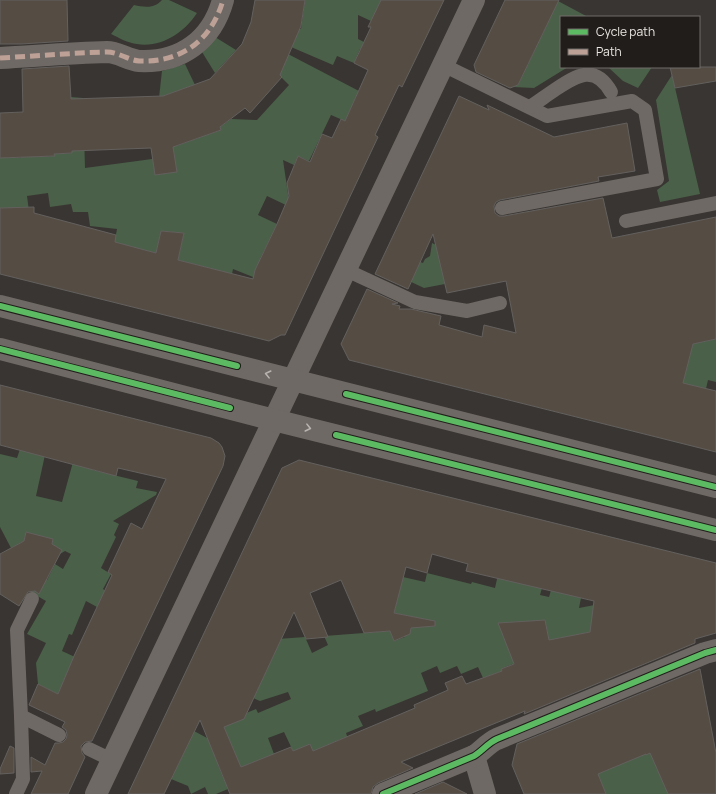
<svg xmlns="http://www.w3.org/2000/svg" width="716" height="794" font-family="Manrope,sans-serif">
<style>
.green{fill:#4a6048}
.building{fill:#554d44;stroke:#63605e;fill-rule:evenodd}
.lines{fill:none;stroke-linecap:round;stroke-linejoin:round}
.service{stroke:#6f6965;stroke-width:14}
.minor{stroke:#6f6965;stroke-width:22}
.tertiary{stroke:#6f6965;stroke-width:22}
.quiet{stroke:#bda197;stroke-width:5;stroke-dasharray:10 5;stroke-linecap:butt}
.cycleway-casing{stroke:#201d1a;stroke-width:8}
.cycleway{stroke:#5cba63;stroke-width:6}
.oneway{stroke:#b9b4b0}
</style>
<rect width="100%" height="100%" fill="#383532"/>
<g class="green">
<path d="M162,0H169L197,13C184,33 161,48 137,44C128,43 119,38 111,34L134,5C144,7 154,9 162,0Z"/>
<path d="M305,0H381L382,26L358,15V39L374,47L370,54L360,49L354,63L337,56L333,65L291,47L299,29H301Z"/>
<path d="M558,1L588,17H561V67H568L534,88L513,87L518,85Z"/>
<path d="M215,37L236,50L215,73L202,52Z"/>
<path d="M288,54L359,91L345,121L331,115L309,161L298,156L294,165L283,160L290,207L267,196L258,215L277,224L260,259L264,262L252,280L253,277L233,269L232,274L178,260L184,233L161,231L156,253L114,245L117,229L90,226L88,212H73L71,204L50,207L48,193L27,196L29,211L7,210L6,208H0V154L8,158H21L22,154L39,157L54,156V154L72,153L71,97L83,98L85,168L152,159V145L175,144L176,146L221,130L220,127L231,119L257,120L289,85L279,75Z"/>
<path d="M185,64L195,85L159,98L162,71Z"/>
<path d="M608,67H652L638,88L623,81Z"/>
<path d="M672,75L700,194L660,202L657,190L669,181L656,100Z"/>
<path d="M432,243L442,248L445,284L424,288L407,280L412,269L416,271L420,262L423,263L425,259L430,256Z"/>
<path d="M716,339V382L708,380L705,393L684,387L671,348Z"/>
<path d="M20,449L45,455L36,496L62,502L73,462L93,470L138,481L136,488L157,492L156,495L113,521L119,524L114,535L116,537L101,568L111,574L103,589L107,592L97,607L86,601L72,635L69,634L62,651L75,657L58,694L38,684L36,663L46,643L27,634L46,601L13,582L31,571L47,580L55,564L63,569L71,554L65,551L48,561L26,532L24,541L11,548L0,527V454L17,458Z"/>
<path d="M499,570L542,588L540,595L549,597L553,583L581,598L579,608L610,602L598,630L581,634L501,669L502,671L483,678L478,667L461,674L457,666L440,673L437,666L421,673L428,691L376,712L375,709L358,716L363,726L346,733L349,742L341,739L330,744L333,751H293L284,732L268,738L274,754L248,786L222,723L256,709L258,713L291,699L288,692L260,701L246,695L252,641L305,637L312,653L328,645L324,636L390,631L394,641L405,637L402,630L411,629L413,617L394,613L403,577L425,582L427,573L471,584L472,582L495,588Z"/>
<path d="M194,731L209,739L220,764L218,765L228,789L216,794H208L205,787L191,794L188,786L171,779Z"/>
<path d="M650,753L682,794H606L593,764Z"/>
</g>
<g class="building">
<path d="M0,0H67L68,41L21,44H0Z"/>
<path d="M255,0H305L301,26L280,75L282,77L250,113L245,108L220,127L221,130L173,147L177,172L155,175L151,148L72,151V153L54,154L55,156L0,158V113L23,112L22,69L69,66L71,99L163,96L210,79L242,44L251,22Z"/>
<path d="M381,0H444L402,87L399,85L375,135L378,137L285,335H281L269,341L0,274V208L34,207V213L116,235L115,242L156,253L161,231L184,233L178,260L253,279L255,270L277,224L289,196L287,183L298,156L310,162L322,134L332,138L341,119L345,121L368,70L354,63L371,27H368Z"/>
<path d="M505,0H559L518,85L510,88L476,72L474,65Z"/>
<path d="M670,67H716V81L675,88Z"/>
<path d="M459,96L489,110L487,105L554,137L627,123L635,171L598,177L599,181L500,200L496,202L494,206L495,213L499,216H504L603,198L612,238L716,217V339L693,344L683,383L716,391V452L349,360L341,344L367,289L398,303L392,304L400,306L399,309H411L441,316L439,325L482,337L484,325L516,333L506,281L447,293L433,234L408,289L375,274Z"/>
<path d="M0,385L211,438L219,443L222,447L225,456L223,466L92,741L85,742L81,746L82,753L85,757L68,794H31L42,771L31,772V757L45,765L55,743H59L63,742L66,739L67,735L66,730L62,727L65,722L29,705L38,684L58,694L74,656L112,575L108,572L131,523L142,529L166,479L118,468L116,476L0,445Z"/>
<path d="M299,460L716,563V633L695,639V643L524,714L525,711L401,762L413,768L378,783L373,787L371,794H230L200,720L164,794H128L282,468ZM432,554L468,564L466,571L594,601L590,632L549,640L545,620L498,623L514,664L501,669L502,671L466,684L462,676L445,683L448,690L414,705L415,708L313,751L310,744L293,751L291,747L241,767L224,727L244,719L294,612L306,639L328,637L310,593L341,580L364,633L390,631L394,641L410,634L411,628L435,626V621L394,613L406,567L427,573Z"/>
<path d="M26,532L53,539L52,544L62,550L39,594L35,591L28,592L19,606L0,594V554L24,541Z"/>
<path d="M700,669L716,753V794H668L650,753L646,755V754L598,774L606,794H524L512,765L517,744Z"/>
<path d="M10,746L14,748V773L0,774V769Z"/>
<path d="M443,782L467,794H415Z"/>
</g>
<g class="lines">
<g class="service">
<path d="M443,65L547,116L632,101L645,110L657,179L502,208"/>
<path d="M530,107C539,101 547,95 556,89C577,75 595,64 611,92"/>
<path d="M626,221L716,203"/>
<path d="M346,270L415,302L467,311L500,303"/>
<path d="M21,716L17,630L32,599"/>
<path d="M89,749L112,760"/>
<path d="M16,794L23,779L21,716L59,735"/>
</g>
<g class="minor">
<path d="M0,58C36,56 71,53 107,52C118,52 128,60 139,61C181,63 212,40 223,0"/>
<path d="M474,756L485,794"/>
<path d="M96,794L474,0"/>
<path d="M383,794L474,756C482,751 488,743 497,739L705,653L716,650"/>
</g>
<g class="tertiary">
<path d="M0,306L716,487"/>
<path d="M0,349L274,420L716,530"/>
</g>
<path class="quiet" d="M0,58C36,56 71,53 107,52C118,52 128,60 139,61C181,63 212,40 223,0"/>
<defs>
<g id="cycleway">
<path d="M0,306L237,366"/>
<path d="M0,349L230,408"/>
<path d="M346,394L716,487"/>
<path d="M336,435L716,530"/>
<path d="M383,794L474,756C482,751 488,743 497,739L705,653L716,650"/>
</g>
</defs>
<use href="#cycleway" class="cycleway-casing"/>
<use href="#cycleway" class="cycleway"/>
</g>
<defs><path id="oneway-chevron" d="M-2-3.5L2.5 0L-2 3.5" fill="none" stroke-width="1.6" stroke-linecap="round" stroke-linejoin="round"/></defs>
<g class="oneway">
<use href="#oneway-chevron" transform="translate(268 374) rotate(-166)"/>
<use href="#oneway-chevron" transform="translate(308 428) rotate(14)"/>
</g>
<rect x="560" y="16" width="140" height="52" fill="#201d1a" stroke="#716d6a"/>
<rect x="568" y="29" width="20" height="6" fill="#5cba63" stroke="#716d6a"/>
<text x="596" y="36" font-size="12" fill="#eae6e2">Cycle path</text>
<rect x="568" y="49" width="20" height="6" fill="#bda197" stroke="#716d6a"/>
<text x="596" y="56" font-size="12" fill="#eae6e2">Path</text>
</svg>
